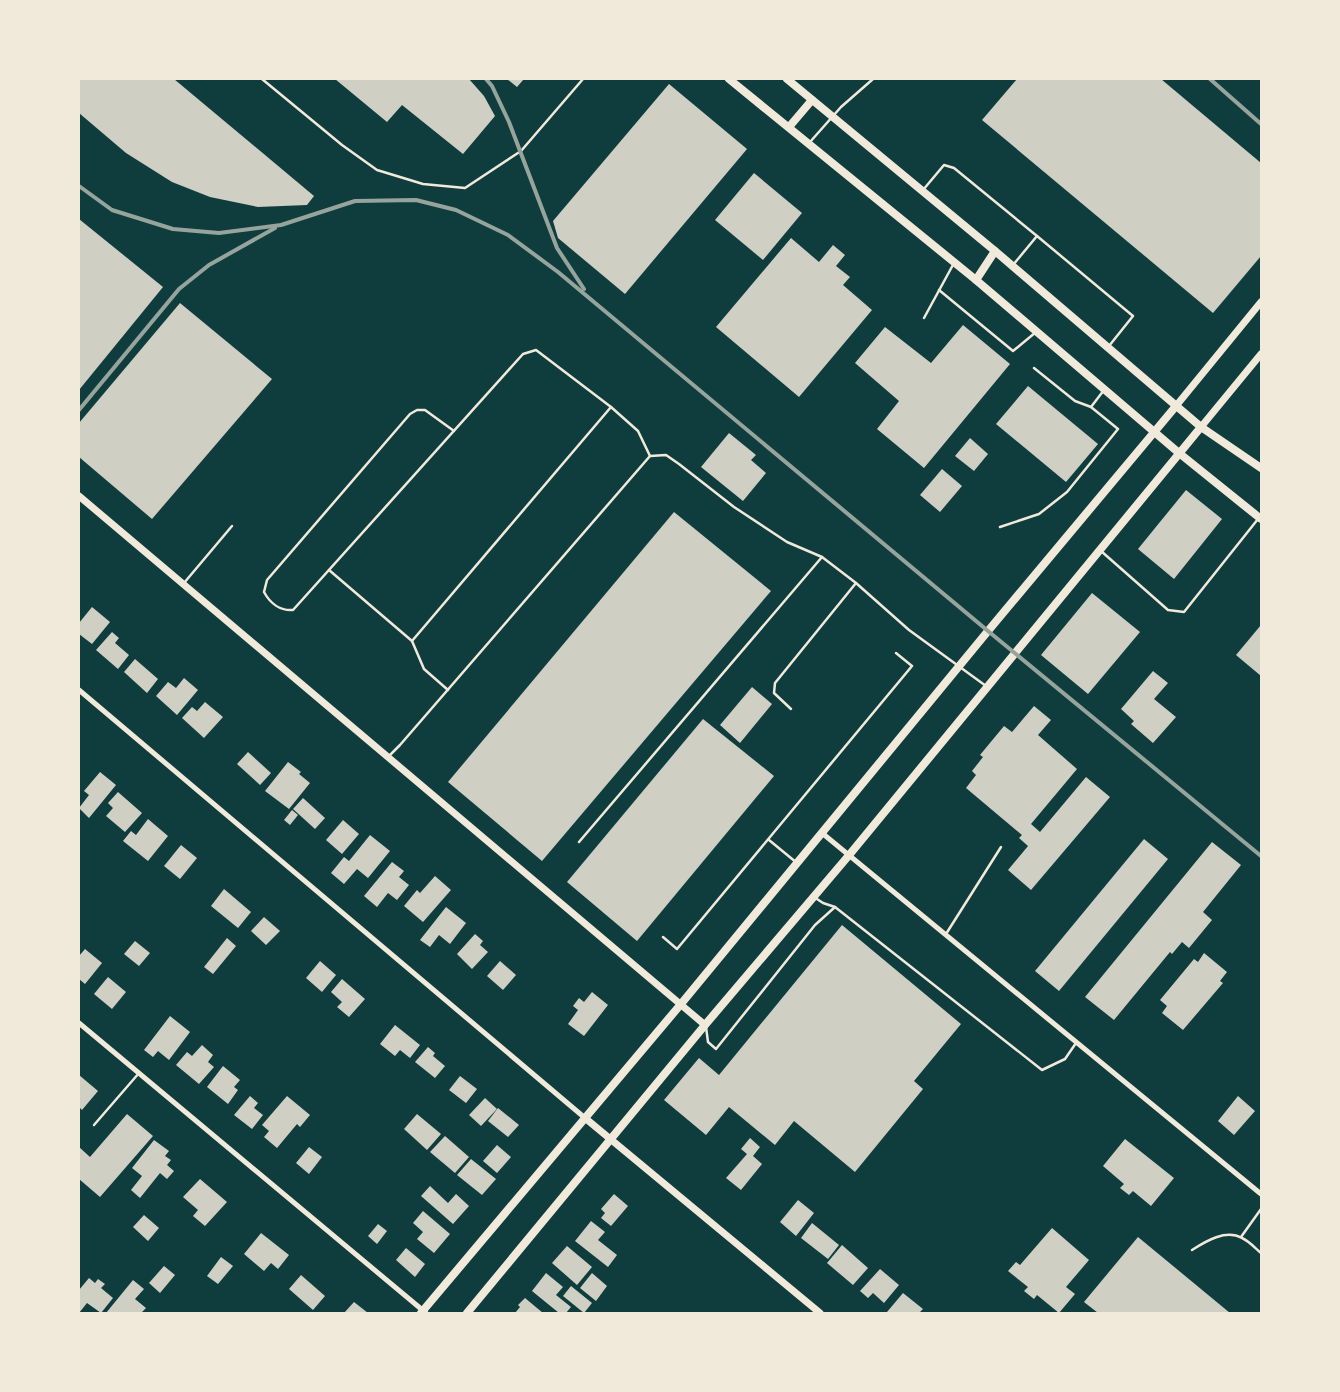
<svg xmlns="http://www.w3.org/2000/svg" width="1340" height="1392" font-family="'Asap Condensed',sans-serif">
<style>
.building{fill:#cfcfc3}
.lines{fill:none;stroke-linecap:round;stroke-linejoin:round}
.service{stroke:#f1e9da;stroke-width:2.5}
.minor{stroke:#f1e9da;stroke-width:5}
.tertiary{stroke:#f1e9da;stroke-width:7}
.secondary{stroke:#f1e9da;stroke-width:8}
.rail{stroke:#97a49c;stroke-width:4}
</style>
<rect width="100%" height="100%" fill="#0f3d3e"/>
<g class="building">
<path d="M79,79H174L314,196L307,205L258,207L210,197L172,182L126,153L79,113Z"/>
<path d="M335,79H469L484,96L495,116L463,154L402,105L387,122Z"/>
<path d="M507,79H524L517,87Z"/>
<path d="M1017,79H1161L1261,163V256L1213,313L982,120Z"/>
<path d="M669,84L747,149L625,294L558,238L553,221Z"/>
<path d="M754,173L802,213L763,260L715,220Z"/>
<path d="M79,219L163,287L79,390Z"/>
<path d="M791,238L819,262L833,245L845,255L836,266L850,277L843,285L872,310L799,397L716,327Z"/>
<path d="M180,303L272,379L152,519L79,457V423Z"/>
<path d="M963,325L1010,364L924,468L877,429L899,401L855,363L885,327L931,363Z"/>
<path d="M1028,386L1098,444L1066,482L996,424Z"/>
<path d="M729,433L756,455L751,460L766,473L743,501L701,467Z"/>
<path d="M970,438L988,454L974,471L955,456Z"/>
<path d="M942,469L962,486L940,512L920,495Z"/>
<path d="M1186,490L1222,519L1174,579L1138,549Z"/>
<path d="M674,512L771,591L542,861L448,782Z"/>
<path d="M1092,593L1140,632L1088,694L1041,655Z"/>
<path d="M92,607L110,622L92,644L79,634V623Z"/>
<path d="M1261,625V676L1236,655Z"/>
<path d="M112,632L119,638L115,643L129,655L118,669L96,650Z"/>
<path d="M135,659L158,679L147,693L124,672Z"/>
<path d="M1153,671L1168,683L1154,699L1176,717L1153,743L1131,724L1134,721L1121,709Z"/>
<path d="M184,678L198,690L177,715L156,696L168,682L176,688Z"/>
<path d="M752,687L772,704L740,743L720,725Z"/>
<path d="M205,702L223,717L204,738L182,718L192,707L197,711Z"/>
<path d="M1034,706L1051,720L1038,735L1077,769L1031,824L1040,832L1086,777L1110,797L1031,890L1008,870L1028,846L1019,838L1022,835L966,788L976,775L972,771L983,757L980,755L1004,726L1012,732Z"/>
<path d="M703,719L774,776L637,941L567,882Z"/>
<path d="M248,752L271,773L260,785L237,764Z"/>
<path d="M288,762L301,772L299,774L310,783L289,809L265,791Z"/>
<path d="M100,772L116,785L89,818L79,808L89,795L84,791Z"/>
<path d="M118,792L142,813L125,832L106,816L113,808L108,803Z"/>
<path d="M303,798L325,818L315,829L293,809Z"/>
<path d="M292,810L298,815L290,825L284,820Z"/>
<path d="M148,819L168,836L148,861L123,841L131,831L136,835Z"/>
<path d="M343,820L359,834L342,854L326,840Z"/>
<path d="M370,835L390,851L368,878L357,869L344,884L331,873L344,857L349,861Z"/>
<path d="M1144,839L1168,859L1059,991L1035,971Z"/>
<path d="M1212,842L1241,865L1203,912L1212,920L1189,948L1182,942L1172,954L1170,952L1114,1020L1085,997Z"/>
<path d="M181,845L197,858L180,879L164,866Z"/>
<path d="M392,862L404,871L399,877L409,885L397,900L388,893L377,907L364,896Z"/>
<path d="M435,876L451,890L423,922L404,906L417,890L420,893Z"/>
<path d="M224,889L251,912L238,928L211,906Z"/>
<path d="M446,907L466,923L450,944L439,935L430,947L420,940Z"/>
<path d="M264,917L280,931L266,945L251,931Z"/>
<path d="M842,925L961,1024L914,1081L923,1089L855,1172L794,1121L775,1145L729,1107L706,1135L664,1100L699,1058L719,1075Z"/>
<path d="M475,934L483,941L480,945L488,952L472,969L457,954Z"/>
<path d="M227,938L236,946L213,974L204,967Z"/>
<path d="M135,941L150,953L139,966L124,954Z"/>
<path d="M85,949L102,963L85,984L79,979V956Z"/>
<path d="M1204,953L1227,972L1220,981L1223,983L1183,1030L1162,1013L1167,1006L1160,1000L1194,959L1198,962Z"/>
<path d="M320,961L336,975L322,992L306,978Z"/>
<path d="M500,961L516,975L503,990L487,976Z"/>
<path d="M108,977L126,992L112,1009L94,994Z"/>
<path d="M342,979L365,999L349,1017L337,1007L342,1002L331,992Z"/>
<path d="M592,992L608,1005L584,1036L568,1024L578,1010L573,1006L579,998L584,1002Z"/>
<path d="M170,1016L190,1032L169,1060L158,1051L153,1057L144,1050Z"/>
<path d="M395,1025L420,1045L410,1058L400,1050L395,1056L380,1044Z"/>
<path d="M202,1045L213,1055L208,1062L214,1067L199,1084L176,1065L187,1052L192,1056Z"/>
<path d="M428,1047L435,1053L433,1056L445,1066L435,1078L415,1062Z"/>
<path d="M223,1066L240,1080L234,1087L238,1090L228,1104L207,1087Z"/>
<path d="M79,1075L98,1091L82,1110L79,1107Z"/>
<path d="M460,1076L477,1089L466,1103L449,1090Z"/>
<path d="M250,1096L258,1103L254,1108L263,1115L252,1129L234,1115Z"/>
<path d="M287,1096L310,1115L300,1127L297,1124L277,1148L264,1137L269,1131L262,1125Z"/>
<path d="M1238,1096L1255,1111L1234,1135L1218,1121Z"/>
<path d="M485,1098L497,1109L481,1126L469,1115Z"/>
<path d="M498,1108L519,1125L508,1137L488,1121Z"/>
<path d="M127,1114L153,1136L100,1197L79,1179V1147L90,1157Z"/>
<path d="M417,1114L441,1134L427,1150L404,1129Z"/>
<path d="M445,1136L469,1157L455,1173L430,1152Z"/>
<path d="M750,1138L760,1147L753,1156L762,1164L741,1190L726,1178L747,1154L741,1149Z"/>
<path d="M1125,1139L1174,1178L1151,1206L1133,1191L1129,1195L1120,1188L1124,1184L1103,1166Z"/>
<path d="M154,1140L169,1151L165,1156L171,1160L167,1165L174,1171L167,1179L160,1173L140,1198L131,1190L142,1176L132,1168Z"/>
<path d="M497,1145L511,1157L497,1173L483,1161Z"/>
<path d="M309,1147L322,1157L309,1174L296,1163Z"/>
<path d="M471,1159L496,1179L482,1195L457,1175Z"/>
<path d="M200,1179L227,1202L205,1226L193,1216L198,1210L183,1197Z"/>
<path d="M430,1186L448,1203L456,1194L469,1206L453,1224L421,1196Z"/>
<path d="M614,1194L628,1206L611,1226L601,1218L605,1213L601,1209Z"/>
<path d="M798,1200L814,1213L796,1236L780,1222Z"/>
<path d="M423,1211L450,1234L434,1253L417,1239L423,1232L413,1223Z"/>
<path d="M144,1215L159,1228L148,1241L133,1227Z"/>
<path d="M591,1221L605,1232L598,1240L617,1255L608,1267L575,1241Z"/>
<path d="M812,1223L839,1245L828,1259L801,1238Z"/>
<path d="M378,1224L387,1231L377,1244L368,1236Z"/>
<path d="M1052,1228L1089,1260L1066,1287L1075,1294L1059,1313L1037,1295L1034,1299L1024,1291L1028,1287L1008,1271L1016,1262L1020,1265Z"/>
<path d="M261,1233L289,1255L278,1269L271,1263L264,1271L244,1254Z"/>
<path d="M1138,1237L1230,1313H1098L1084,1302Z"/>
<path d="M842,1245L868,1268L853,1285L827,1263Z"/>
<path d="M567,1246L592,1267L577,1285L552,1263Z"/>
<path d="M406,1248L425,1264L415,1277L396,1260Z"/>
<path d="M221,1257L233,1266L218,1284L207,1276Z"/>
<path d="M164,1266L175,1275L160,1293L149,1283Z"/>
<path d="M880,1269L899,1285L884,1303L873,1293L868,1298L860,1291Z"/>
<path d="M546,1273L563,1287L556,1295L571,1307L566,1313H559L532,1291Z"/>
<path d="M592,1273L607,1286L596,1301L580,1288Z"/>
<path d="M301,1275L325,1296L313,1310L289,1289Z"/>
<path d="M89,1278L95,1283L98,1279L105,1284L101,1288L113,1298L101,1313L87,1303L79,1313V1290Z"/>
<path d="M133,1280L144,1289L135,1299L146,1308L141,1313H106Z"/>
<path d="M571,1286L592,1303L584,1313L563,1296Z"/>
<path d="M903,1293L923,1309L919,1313L887,1312Z"/>
<path d="M525,1298L543,1313H515L520,1307L518,1305Z"/>
<path d="M354,1302L368,1313H344Z"/>
</g>
<g class="lines">
<g class="service">
<path d="M262,79L342,145L377,170L423,184L465,188L521,151L583,79"/>
<path d="M810,142L841,107L873,79"/>
<path d="M923,190L944,165L954,168L1037,236"/>
<path d="M1013,265L1037,236L1133,316L1109,346"/>
<path d="M939,290L1013,351L1036,332"/>
<path d="M924,318L954,263"/>
<path d="M1091,407L1104,390"/>
<path d="M454,431L425,410H417L410,414L267,580L264,592C270,603 280,611 293,610L523,354L536,350L611,407L638,431L650,456"/>
<path d="M1000,527L1039,514L1067,492L1118,429L1091,407L1075,401L1034,368"/>
<path d="M1101,551L1168,610L1184,612L1258,519"/>
<path d="M329,570L412,641L611,407"/>
<path d="M184,583L232,526"/>
<path d="M412,641L424,669L448,690"/>
<path d="M791,709L774,693L775,683L856,583"/>
<path d="M389,756L400,745L650,456L666,455L679,464L734,507L787,542L822,557L856,583L909,630L986,686"/>
<path d="M769,840L797,863"/>
<path d="M579,842L822,557"/>
<path d="M814,897L823,903L835,907"/>
<path d="M946,934L1001,847"/>
<path d="M663,937L677,949L912,666L896,653"/>
<path d="M706,1027L708,1042L716,1049L815,925L835,907L1042,1070L1065,1059L1076,1043"/>
<path d="M94,1125L139,1073"/>
<path d="M1241,1237L1261,1209"/>
<path d="M1192,1250C1206,1241 1226,1229 1242,1238C1249,1241 1255,1248 1261,1253"/>
</g>
<g class="minor">
<path d="M79,690L585,1118"/>
<path d="M822,833L1261,1194"/>
<path d="M79,1023L426,1313"/>
</g>
<g class="tertiary">
<path d="M1176,406L1261,302"/>
<path d="M1201,427L1261,354"/>
<path d="M79,496L705,1025"/>
<path d="M585,1118L820,1313"/>
</g>
<g class="secondary">
<path d="M729,79L976,280L1179,453L1261,519"/>
<path d="M787,79L995,251L1201,427L1261,468"/>
<path d="M789,127L812,100"/>
<path d="M976,280L995,251"/>
<path d="M421,1313L681,1004L988,631L1176,406"/>
<path d="M467,1313L705,1025L850,854L1201,427"/>
</g>
<g class="rail">
<path d="M486,79L492,86L509,122L557,248L584,289"/>
<path d="M1210,79L1261,124"/>
<path d="M79,186L112,210L173,229L219,233L281,225L355,201L416,200L456,210L508,235L558,272L988,631L1261,856"/>
<path d="M79,410L179,289L209,265L275,228"/>
</g>
</g>
<rect width="1340" height="1392" fill="none" stroke="#f1e9da" stroke-width="160"/>
</svg>
